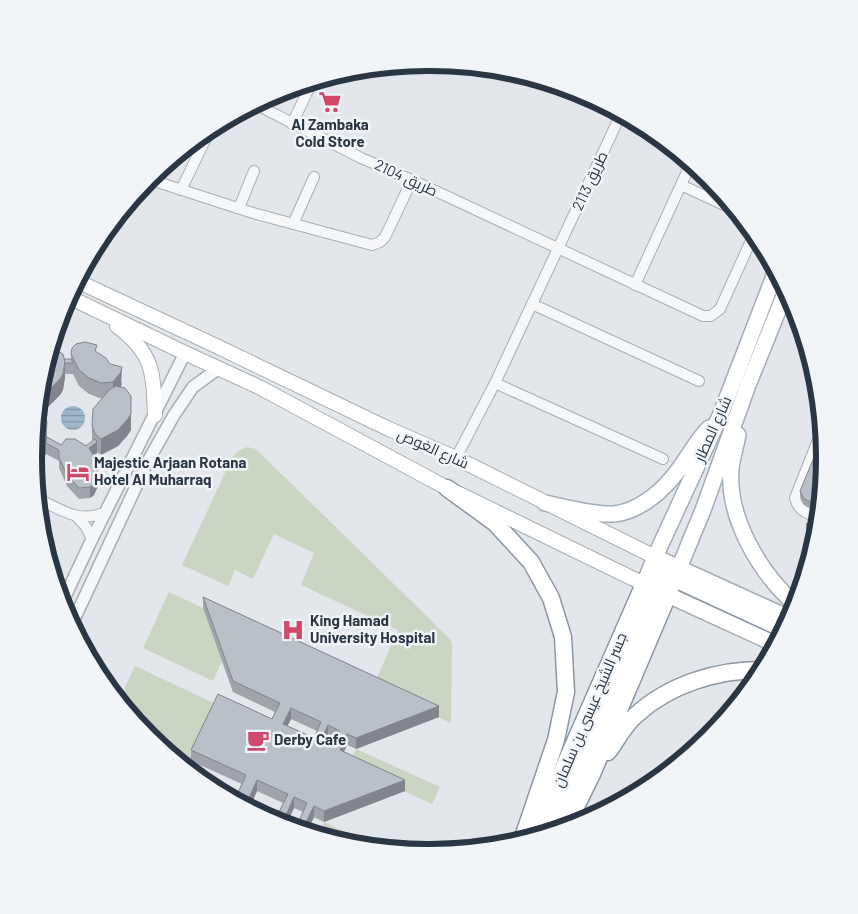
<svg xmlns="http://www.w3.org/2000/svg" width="858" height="914" font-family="Barlow,Cairo,sans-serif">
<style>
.green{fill:#cad5c4}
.water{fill:url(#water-rules)}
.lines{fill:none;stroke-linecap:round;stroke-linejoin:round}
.minor-casing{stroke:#a8aeb5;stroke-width:12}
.tertiary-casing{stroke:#a8aeb5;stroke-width:14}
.secondary-casing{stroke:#a8aeb5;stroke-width:16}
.primary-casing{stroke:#a2acb7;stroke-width:18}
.trunk-casing{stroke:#8a96a2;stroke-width:19}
.minor{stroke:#f5f7f9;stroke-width:10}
.tertiary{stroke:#f5f7f9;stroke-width:11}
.secondary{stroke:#fff;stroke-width:14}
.primary{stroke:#fff;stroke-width:15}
.trunk{stroke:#fff;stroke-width:16}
.wall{fill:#a0a5ac;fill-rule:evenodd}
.shaded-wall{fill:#82868c}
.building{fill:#bac0c8;stroke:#82868c;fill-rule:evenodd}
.labels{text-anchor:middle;stroke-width:5;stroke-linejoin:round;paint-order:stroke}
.poi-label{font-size:15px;font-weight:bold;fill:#2a3643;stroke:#f2f5f8;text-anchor:start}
.street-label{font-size:15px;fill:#2a3643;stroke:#f2f5f8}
.rim{fill:none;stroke:#2a3643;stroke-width:6}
</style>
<defs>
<pattern id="water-rules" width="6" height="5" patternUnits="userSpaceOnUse" patternTransform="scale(1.25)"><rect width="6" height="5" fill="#9eb8cb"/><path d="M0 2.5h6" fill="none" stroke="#8196a6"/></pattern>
</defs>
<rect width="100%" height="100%" fill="#e3e7eb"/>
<g class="green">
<path d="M247,447L256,449L450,639L452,644L451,723L373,687L398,630L301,585L314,553L274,534L253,579L235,570L228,586L182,565L232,458L238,451Z"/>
<path d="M169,592L203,608L222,661L213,681L143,648Z"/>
<path d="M135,666L218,705L191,761L163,748L149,736L119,700Z"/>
<path d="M356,749L440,787L432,804L348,765Z"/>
<path d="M324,822L377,847L352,845L318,834Z"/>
</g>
<circle class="water" cx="73" cy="418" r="12"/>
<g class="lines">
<defs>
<g id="minor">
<path d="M255,104L361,158L412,180L703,316H711L720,309L754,234"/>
<path d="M292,124L312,82"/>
<path d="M148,179L253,213L372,245L380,242L385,237L412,180"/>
<path d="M681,185L735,210"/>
<path d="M181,190L211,128"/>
<path d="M239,208L254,171"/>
<path d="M293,224L314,177"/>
<path d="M635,285L691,163"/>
<path d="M532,304L699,381"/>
<path d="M495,383L663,459"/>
<path d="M456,458L495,383L621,114"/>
<path d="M38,499C63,510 78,524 106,512"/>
<path d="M39,514L45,502"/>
<path d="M77,517L86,527L92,539"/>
<path d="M818,517C807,513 798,511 795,498L822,430"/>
</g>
<g id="tertiary">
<path d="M62,603L92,539L185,353"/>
<path d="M72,624L147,463L174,415L193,387L219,368"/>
</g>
<g id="secondary">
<path d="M77,281L212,344L389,429L456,458L655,557"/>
<path d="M69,297L185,353L259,387L447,488L644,584"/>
<path d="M117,326C154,354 153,372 155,415"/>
</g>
<g id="primary">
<path d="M738,435C736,446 732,458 731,469C727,518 760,573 795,604"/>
<path d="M545,503C565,507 593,515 614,514C636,512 658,495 672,478C686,462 694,443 709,428"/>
<path d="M655,557L789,618"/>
<path d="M670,590L703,510L748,385L786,291"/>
<path d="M775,644L644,584L655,557L720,416L776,271"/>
</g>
<g id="trunk">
<path d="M447,488L495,523L531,562L551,598L563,637L566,692L556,740L522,840"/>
<path d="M608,752C617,740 625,724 636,715C670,684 717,670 761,670"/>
<path d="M566,827L592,774L668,595"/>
<path d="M550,831L659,582L660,569L655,557"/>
<path d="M536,836L566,762L644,584C656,576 661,576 675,579L783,629"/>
</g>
</defs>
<use href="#minor" class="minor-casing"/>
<use href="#tertiary" class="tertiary-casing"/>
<use href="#secondary" class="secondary-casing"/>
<use href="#primary" class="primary-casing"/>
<use href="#trunk" class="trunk-casing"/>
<use href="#minor" class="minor"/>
<use href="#tertiary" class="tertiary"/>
<use href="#secondary" class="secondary"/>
<use href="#primary" class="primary"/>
<use href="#trunk" class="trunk"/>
</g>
<g class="wall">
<path d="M97,353L122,383L121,387L131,412V430L127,436L118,446L101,455L97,452V453L94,456L98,486L94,495L90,498L79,499L67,486L59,468V461L46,454L37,469L41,380L64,359H71V354ZM65,374H73L79,386L89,394L102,399L92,426V442L86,446L61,445L47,437L43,408L49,406L60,395L63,390Z"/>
<path d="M824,457L819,511L804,505L800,496V491Z"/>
<path d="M806,524L817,534L811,551L806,540Z"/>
<path d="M203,597L439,706V717L356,749L347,745L344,752L405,780V791L324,822L314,817L310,826L347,843L277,822L209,785L204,781L208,779L238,793L242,784L191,761V750L218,694L272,719L275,712L233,692L203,608ZM291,719L317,731L314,738L287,726ZM328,736L336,740L333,747L324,743ZM257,791L283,803L279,812L253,800ZM294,808L303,812L299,821L290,817Z"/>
</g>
<g class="shaded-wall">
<path d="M65,362V378L63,390L60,395L49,406L39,409L40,393Z"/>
<path d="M122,367L121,388L113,393V382Z"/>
<path d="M131,396V430L127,436L118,446L101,455V439Z"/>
<path d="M47,422V438L46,443V454L37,469L35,470L34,455Z"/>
<path d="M97,442V453L89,459V448Z"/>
<path d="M98,475V486L94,495L90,498V487Z"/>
<path d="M439,706V717L356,749V738Z"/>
<path d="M291,708V719L283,735V724Z"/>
<path d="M328,725V736L320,752V741Z"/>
<path d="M347,734V745L340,761V750Z"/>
<path d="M257,780V791L250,807L249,798Z"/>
<path d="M405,780V791L324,822V811Z"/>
<path d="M294,797V808L286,825V815Z"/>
<path d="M314,806V817L307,831L305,824Z"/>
</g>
<g class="building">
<path d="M85,342L97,345L95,351L106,358L110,364L122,367L121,372L113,382L101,383L89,378L79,370L71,354L72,348L76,344Z"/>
<path d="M51,349L56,350L63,354L65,362L63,374L60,379L49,390L40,393L41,380Z"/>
<path d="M64,359H71L73,363H65Z"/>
<path d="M116,386L125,388L131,396V414L127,420L118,430L101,439L95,434L92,426L93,409L110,389Z"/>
<path d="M39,404L43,408L47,422L46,438L37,453L34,455Z"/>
<path d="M47,437L61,445L66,439H75L86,446L95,439L97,442L89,448L95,458L98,475L94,484L90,487L79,488L67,475L59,457V450L46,443Z"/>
<path d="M822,438L824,457L819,505L804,499L800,491Z"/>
<path d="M817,519L818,521L817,534L814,542L806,524Z"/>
<path d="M203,597L439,706L356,738L347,734L340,750L405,780L324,811L314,806L305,824L347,843L277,822L209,785L204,781L208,779L238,793L246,775L191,750L218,694L272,719L280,703L233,681ZM291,708L321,722L314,738L283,724ZM328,725L340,731L333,747L320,741ZM257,780L288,794L279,812L249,798ZM294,797L307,803L299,821L286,815Z"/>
</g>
<defs>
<symbol id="supermarket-bare" viewBox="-9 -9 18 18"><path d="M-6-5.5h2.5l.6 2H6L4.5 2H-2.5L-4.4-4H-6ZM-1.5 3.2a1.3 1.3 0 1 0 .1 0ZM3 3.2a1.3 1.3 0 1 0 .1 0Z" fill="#d0486a" stroke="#f2f5f8" stroke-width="2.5" paint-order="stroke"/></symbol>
<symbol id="hotel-bare" viewBox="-9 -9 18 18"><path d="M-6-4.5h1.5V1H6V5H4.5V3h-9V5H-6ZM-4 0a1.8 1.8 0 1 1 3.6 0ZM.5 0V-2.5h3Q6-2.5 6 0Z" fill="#d0486a" stroke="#f2f5f8" stroke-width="2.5" paint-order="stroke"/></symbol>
<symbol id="hospital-bare" viewBox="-9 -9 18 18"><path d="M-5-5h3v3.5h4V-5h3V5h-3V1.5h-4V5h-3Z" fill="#d0486a" stroke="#f2f5f8" stroke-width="2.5" paint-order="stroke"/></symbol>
<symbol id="cafe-bare" viewBox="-9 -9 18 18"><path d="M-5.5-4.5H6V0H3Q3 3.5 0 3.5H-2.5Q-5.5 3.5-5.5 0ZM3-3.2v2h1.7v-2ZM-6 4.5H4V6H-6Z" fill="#d0486a" stroke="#f2f5f8" stroke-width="2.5" paint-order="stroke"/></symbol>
</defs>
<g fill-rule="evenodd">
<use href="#supermarket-bare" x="314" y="86" width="32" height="32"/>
<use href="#hotel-bare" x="62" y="456" width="32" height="32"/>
<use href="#hospital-bare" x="277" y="614" width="32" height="32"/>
<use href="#cafe-bare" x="242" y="724" width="32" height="32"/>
</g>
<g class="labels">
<g class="poi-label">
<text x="330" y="130" text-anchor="middle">Al Zambaka<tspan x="330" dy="17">Cold Store</tspan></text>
<text x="94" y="468">Majestic Arjaan Rotana<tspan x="94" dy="17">Hotel Al Muharraq</tspan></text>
<text x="310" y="626">King Hamad<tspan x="310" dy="17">University Hospital</tspan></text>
<text x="274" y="745">Derby Cafe</text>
</g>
<g class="street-label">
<text transform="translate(406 178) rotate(25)" y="5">طريق 2104</text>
<text transform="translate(590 181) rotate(-65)" y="5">طريق 2113</text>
<text transform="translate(713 429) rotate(-66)" y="5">شارع المطار</text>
<text transform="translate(433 449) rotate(24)" y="5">شارع الغوص</text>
<text transform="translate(590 710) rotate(-67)" y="5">جسر الشيخ عيسى بن سلمان</text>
</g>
</g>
<path d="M0 0H858V914H0ZM428 71H430A386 386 0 0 1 816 457V458A386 386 0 0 1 430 844H428A386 386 0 0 1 42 458V457A386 386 0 0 1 428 71Z" fill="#f2f5f8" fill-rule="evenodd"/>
<path class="rim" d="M428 71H430A386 386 0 0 1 816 457V458A386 386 0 0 1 430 844H428A386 386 0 0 1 42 458V457A386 386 0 0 1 428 71Z"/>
</svg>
